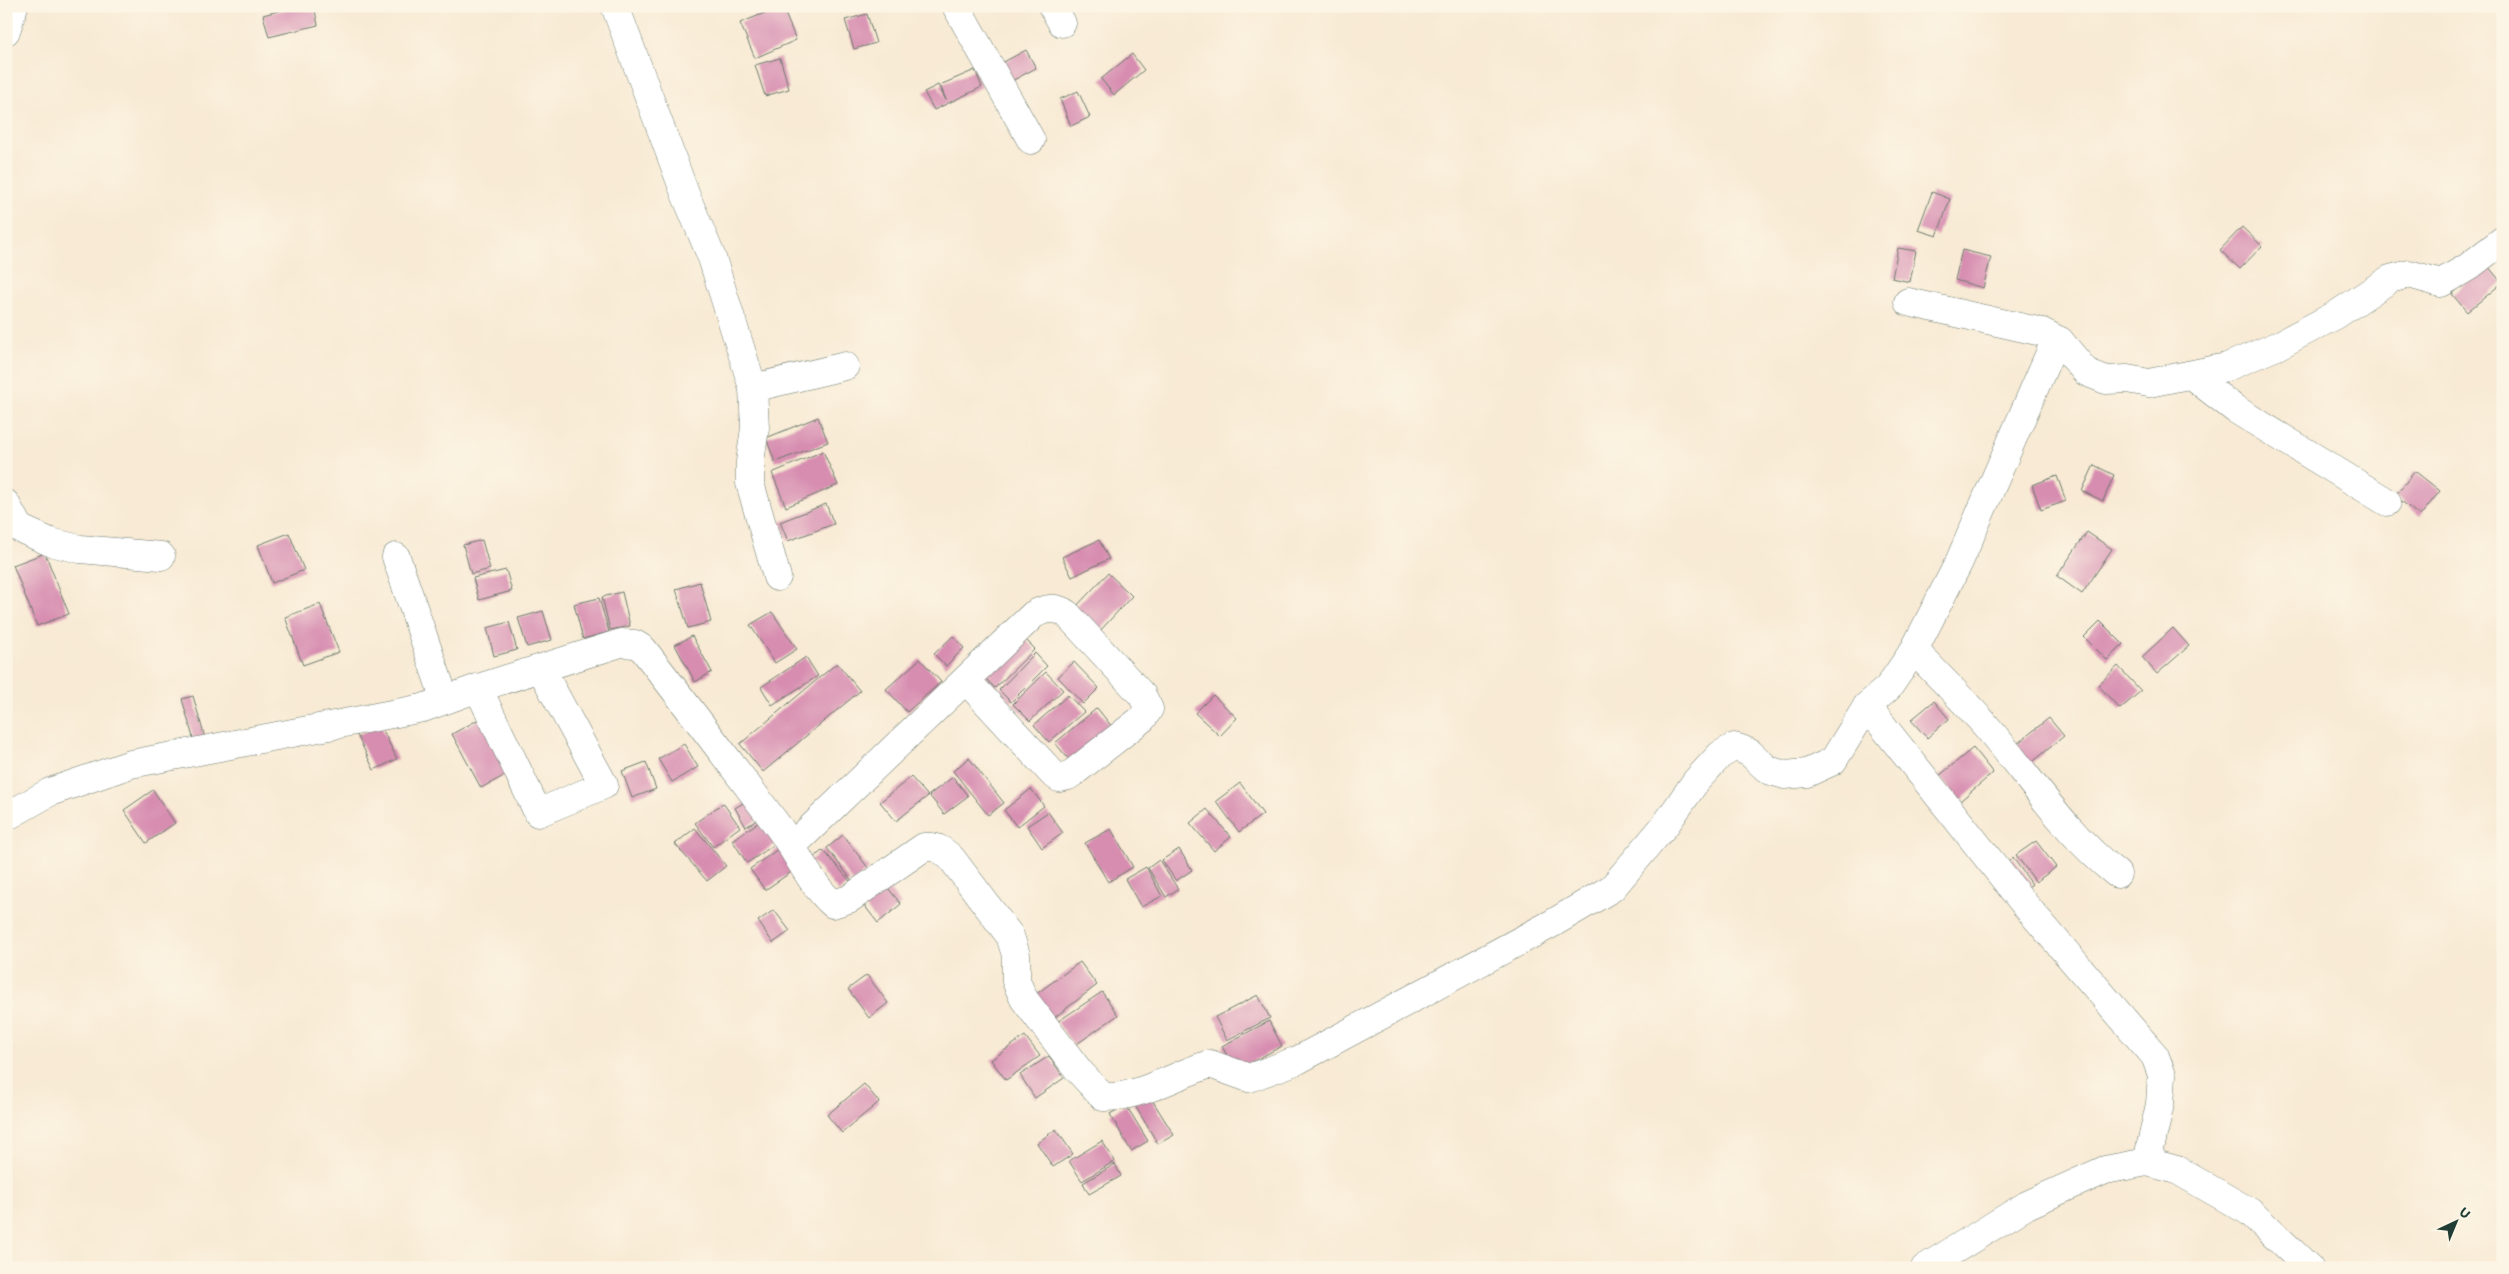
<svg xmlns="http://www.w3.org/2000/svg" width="2509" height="1274" font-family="Itim,sans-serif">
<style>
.building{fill:#d78db0}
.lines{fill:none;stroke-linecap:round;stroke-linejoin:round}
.minor-casing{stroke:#6b7a6c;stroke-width:29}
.minor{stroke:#fff;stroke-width:28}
</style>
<rect width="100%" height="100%" fill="#fcf5e5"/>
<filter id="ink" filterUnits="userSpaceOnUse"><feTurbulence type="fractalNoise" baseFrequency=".02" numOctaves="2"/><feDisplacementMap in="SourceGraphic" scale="10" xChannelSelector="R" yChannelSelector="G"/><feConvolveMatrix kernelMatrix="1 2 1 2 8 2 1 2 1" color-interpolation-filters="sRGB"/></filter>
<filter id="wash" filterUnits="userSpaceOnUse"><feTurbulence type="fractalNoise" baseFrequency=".0096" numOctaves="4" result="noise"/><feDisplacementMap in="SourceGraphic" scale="20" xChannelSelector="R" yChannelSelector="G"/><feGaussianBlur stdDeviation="1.12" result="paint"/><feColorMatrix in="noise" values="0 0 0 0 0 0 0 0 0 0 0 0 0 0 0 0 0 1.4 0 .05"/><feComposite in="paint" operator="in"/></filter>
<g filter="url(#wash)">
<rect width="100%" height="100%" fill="#f8ead4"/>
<g id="blocks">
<g class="building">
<path d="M297,6H314L318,25L269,37L263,15Z"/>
<path d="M782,6L796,40L755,58L740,23Z"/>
<path d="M867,14L876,43L854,49L845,20Z"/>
<path d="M1026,50L1036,68L1008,83L998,65Z"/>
<path d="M1132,54L1144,70L1114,95L1101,79Z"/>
<path d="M780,58L789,89L765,96L755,65Z"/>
<path d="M975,70L982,87L934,110L924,92L938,85L946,100L940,85Z"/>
<path d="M1078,91L1090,117L1071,126L1060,99Z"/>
<path d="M1932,192L1950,199L1937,236L1918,230Z"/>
<path d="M2242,227L2262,246L2240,269L2220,250Z"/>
<path d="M1898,248L1916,251L1910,282L1892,278Z"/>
<path d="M1962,250L1991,257L1983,288L1955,280Z"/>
<path d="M2487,265L2502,283L2467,312L2452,294Z"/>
<path d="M818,417L828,442L775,462L766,438Z"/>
<path d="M823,451L838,485L786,507L772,473Z"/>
<path d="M2094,465L2114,475L2103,501L2082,491Z"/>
<path d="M2415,471L2440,491L2420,516L2395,496Z"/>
<path d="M2057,476L2066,501L2041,510L2032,485Z"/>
<path d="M826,504L834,524L788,541L780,522Z"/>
<path d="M2087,532L2112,549L2082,594L2057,576Z"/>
<path d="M289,533L304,570L272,583L258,545Z"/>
<path d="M482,540L490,569L471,574L463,545Z"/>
<path d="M1099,540L1109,559L1072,577L1062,557Z"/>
<path d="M45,553L69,614L37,626L13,565Z"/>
<path d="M506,570L512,591L479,600L473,578Z"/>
<path d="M1108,573L1132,596L1098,633L1073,610Z"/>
<path d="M700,582L711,622L688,628L676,589Z"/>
<path d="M622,592L630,626L610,630L602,597Z"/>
<path d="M599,598L609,632L583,639L574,604Z"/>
<path d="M320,604L339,652L303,665L285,617Z"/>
<path d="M543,611L552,640L527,647L518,618Z"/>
<path d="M772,612L797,649L775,663L750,625Z"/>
<path d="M2100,621L2123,644L2107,660L2084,637Z"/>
<path d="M509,622L517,650L494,656L487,628Z"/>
<path d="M2173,628L2189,646L2157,674L2142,657Z"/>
<path d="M1021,635L1035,649L995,688L981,674Z"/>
<path d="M692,636L712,672L695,682L675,645Z"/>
<path d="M953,636L964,648L946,666L934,654Z"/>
<path d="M1035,653L1047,666L1011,702L999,690Z"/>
<path d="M806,657L818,676L772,705L761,687Z"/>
<path d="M920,659L941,682L907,712L886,689Z"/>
<path d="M1074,662L1099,688L1083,704L1058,677Z"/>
<path d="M837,663L860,691L763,772L740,744Z"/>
<path d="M2118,666L2141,691L2120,709L2098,685Z"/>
<path d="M1046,672L1063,690L1030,721L1013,704Z"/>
<path d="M1068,695L1084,712L1049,742L1034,725Z"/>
<path d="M1213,695L1237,718L1220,736L1195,713Z"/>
<path d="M193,696L205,738L194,741L182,699Z"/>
<path d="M1934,701L1949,719L1927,738L1911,720Z"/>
<path d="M1097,708L1113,728L1071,762L1055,743Z"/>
<path d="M485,716L515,770L481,788L452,734Z"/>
<path d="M2049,718L2064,736L2028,766L2013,747Z"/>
<path d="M380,724L397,759L374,770L357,735Z"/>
<path d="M684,744L698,767L672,782L658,759Z"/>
<path d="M1973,748L1993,773L1960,801L1939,776Z"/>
<path d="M969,758L1004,803L988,815L953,771Z"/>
<path d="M646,762L656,789L632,798L622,771Z"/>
<path d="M911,777L928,796L896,821L880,802Z"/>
<path d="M953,777L968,796L944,814L929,795Z"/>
<path d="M1240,783L1263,814L1239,832L1216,801Z"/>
<path d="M1031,789L1044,806L1017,827L1004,810Z"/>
<path d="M153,790L175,823L146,843L124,810Z"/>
<path d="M753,797L764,815L746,827L735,808Z"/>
<path d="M723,803L740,827L713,847L695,823Z"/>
<path d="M1207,809L1231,837L1214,851L1190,823Z"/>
<path d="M1048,812L1063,833L1042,848L1027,826Z"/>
<path d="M768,816L783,839L747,863L732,840Z"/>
<path d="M695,828L726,866L707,881L675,844Z"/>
<path d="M1111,829L1133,867L1108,882L1085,843Z"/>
<path d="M843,835L869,869L853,882L827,848Z"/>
<path d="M2036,841L2056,867L2036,882L2016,855Z"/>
<path d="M785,844L800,866L765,890L750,869Z"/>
<path d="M1179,849L1192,870L1176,881L1162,860Z"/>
<path d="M823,850L850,881L839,892L811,860Z"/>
<path d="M2013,858L2032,884L2020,893L2000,868Z"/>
<path d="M1159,860L1178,889L1166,897L1148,868Z"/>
<path d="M1146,867L1162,896L1141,907L1125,879Z"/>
<path d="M883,882L901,904L878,923L860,900Z"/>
<path d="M774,910L790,931L773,943L758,921Z"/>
<path d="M1080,962L1097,985L1050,1021L1032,997Z"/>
<path d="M867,975L888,1003L869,1018L848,989Z"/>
<path d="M1102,992L1118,1015L1074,1046L1057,1022Z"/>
<path d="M1258,995L1270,1018L1227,1040L1215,1017Z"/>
<path d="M1269,1021L1282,1046L1235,1071L1222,1046Z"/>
<path d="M1025,1036L1040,1056L1006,1080L991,1060Z"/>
<path d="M1049,1056L1064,1078L1035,1098L1020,1075Z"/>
<path d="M864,1084L879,1102L842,1133L827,1115Z"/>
<path d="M1149,1095L1174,1135L1158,1144L1134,1104Z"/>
<path d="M1126,1105L1148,1141L1131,1151L1110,1114Z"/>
<path d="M1056,1129L1073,1154L1053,1167L1037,1143Z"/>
<path d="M1102,1141L1115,1161L1082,1181L1069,1161Z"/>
<path d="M1115,1164L1121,1176L1089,1194L1083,1183Z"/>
</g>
</g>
</g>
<g filter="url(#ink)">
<use href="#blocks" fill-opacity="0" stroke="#6b7a6c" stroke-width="1"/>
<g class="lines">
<defs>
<g id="minor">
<path d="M615,6L686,196L712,258L753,388L755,428L750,462V483L777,577"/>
<path d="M956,6L1031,140"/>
<path d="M1052,6L1062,23"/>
<path d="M6,31L14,6"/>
<path d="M1908,302L2042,332L2060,341"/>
<path d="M2191,375L2235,409L2387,502"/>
<path d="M753,388L845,366"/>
<path d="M6,504L19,528L50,542L80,549L161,556"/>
<path d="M396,557L445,700"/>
<path d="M1914,650C1936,673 1959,696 1980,719C2026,771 2062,831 2117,874"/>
<path d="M478,688L538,813L604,785L541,669"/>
<path d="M1867,706L2026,906L2155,1056L2162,1075L2160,1104L2147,1162"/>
<path d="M6,817L50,792L131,764L423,708L478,688L621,643L635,644L643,649C689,708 735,769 780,829C798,854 810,884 833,904L849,899L924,847C937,846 943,850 952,859L1010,936L1016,955V981L1024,999L1079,1071L1103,1097C1137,1099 1177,1074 1210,1064L1249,1078L1298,1060L1553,923L1612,888L1666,824L1696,781L1720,755L1734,747L1741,749L1750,753L1768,770L1785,775L1807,773L1833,761L1867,706L1888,688L1914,650L1959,562L2052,348L2060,341L2086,372L2106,380L2127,379L2149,383L2227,367L2277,346L2336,315L2390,279L2409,274L2441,283L2468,267L2503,240"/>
<path d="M792,846L1033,615C1044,608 1056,606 1067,614L1142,695L1149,709L1143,718L1074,772L1068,776L1059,778L1052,773L966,680"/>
<path d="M1925,1268L2027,1205L2105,1170L2147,1162L2177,1170L2250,1212L2309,1268"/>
</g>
</defs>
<use href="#minor" class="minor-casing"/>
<use href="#minor" class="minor"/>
</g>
</g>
<rect width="2509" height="1274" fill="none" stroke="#fcf5e5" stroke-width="25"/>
<g transform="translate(2456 1222) rotate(44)" stroke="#fcf5e5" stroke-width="4" paint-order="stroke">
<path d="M0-4L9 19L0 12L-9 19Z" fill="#1f3d34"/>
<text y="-8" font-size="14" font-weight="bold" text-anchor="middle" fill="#1f3d34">U</text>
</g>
</svg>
